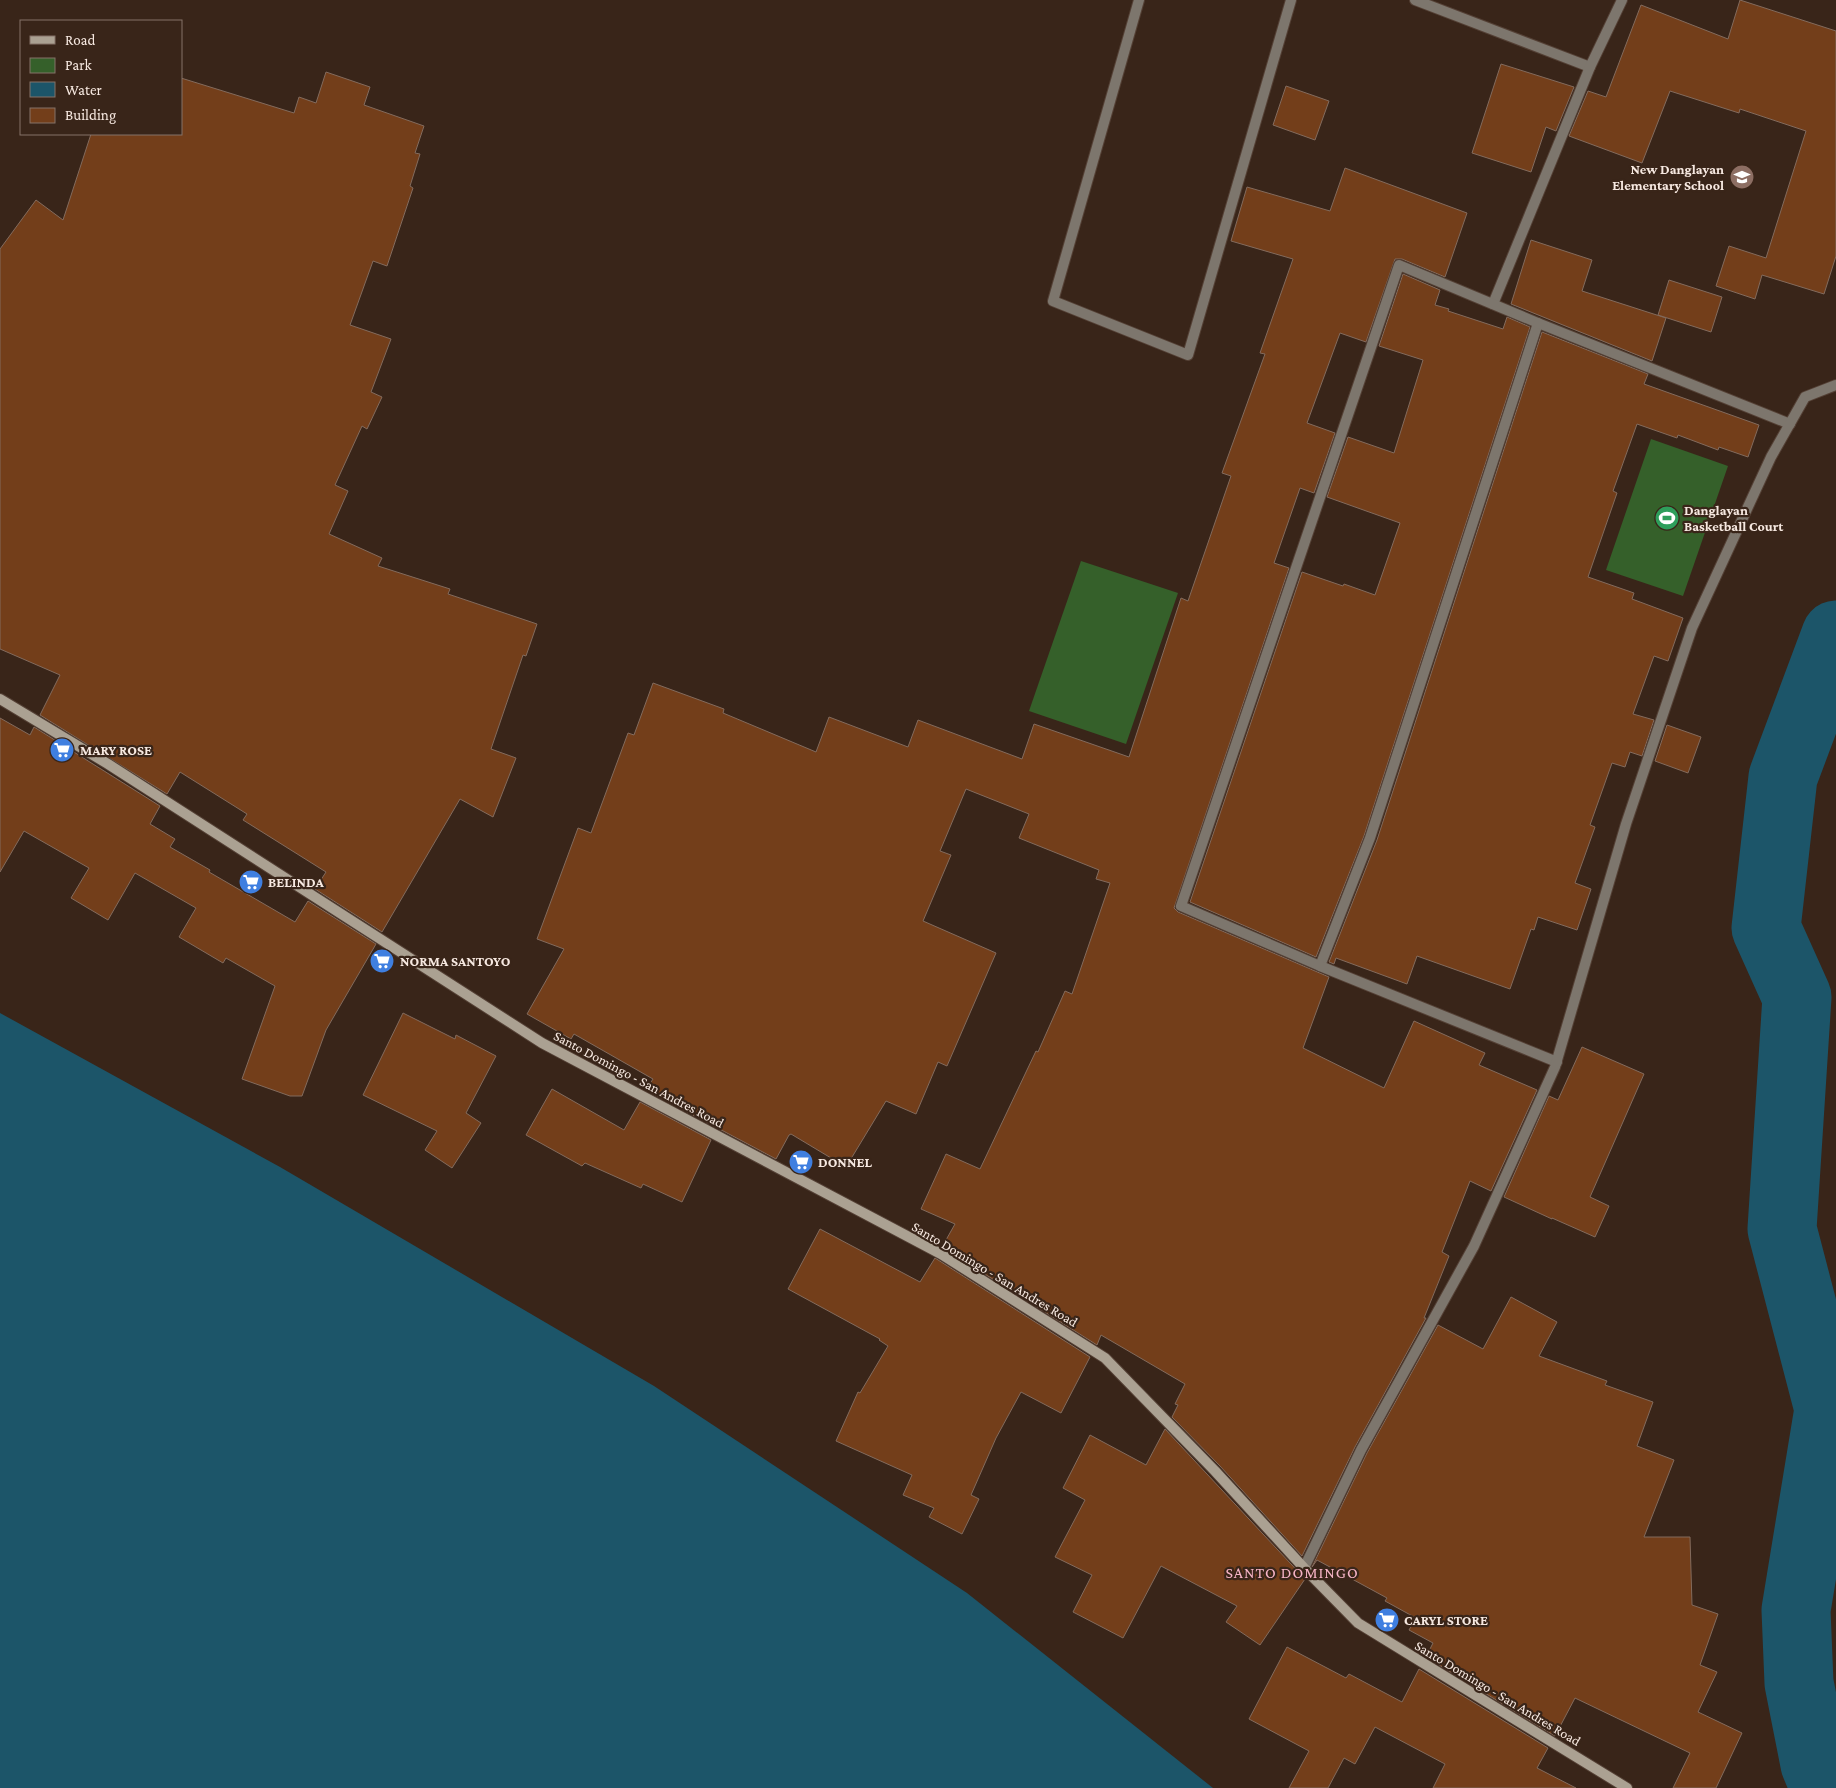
<svg xmlns="http://www.w3.org/2000/svg" width="1836" height="1788" font-family="'Crimson Pro',serif">
<style>
.green{fill:#35602a}
.water{fill:#1c5569}
.lines{fill:none;stroke-linecap:round;stroke-linejoin:round}
.river{stroke:#1c5569;stroke-width:69}
.building{fill:#733e1a;stroke:#836b5d}
.street-casing{stroke:#544035;stroke-width:12}
.secondary-casing{stroke:#544035;stroke-width:12}
.street{stroke:#7d766d;stroke-width:10}
.secondary{stroke:#aba192;stroke-width:10}
.labels{text-anchor:middle;stroke-width:4.5;stroke-linejoin:round;paint-order:stroke}
.poi-label{font-size:14px;font-weight:bold;fill:#f7e9e1;stroke:#392519;text-anchor:start}
.street-label{font-size:14px;fill:#f7e9e1;stroke:#392519}
.quarter-label{font-size:16px;letter-spacing:1px;fill:#f6b4c6;stroke:#392519}
</style>
<rect width="100%" height="100%" fill="#392519"/>
<g class="green">
<path d="M1651,439L1728,466L1683,596L1606,570Z"/>
<path d="M1081,561L1178,593L1126,744L1029,711Z"/>
</g>
<path class="water" d="M0,1013L280,1167L654,1386L967,1593L1213,1788H0Z"/>
<g class="lines">
<path class="river" d="M1825,1788L1815,1764L1799,1683L1796,1610L1829,1409L1782,1229L1797,997L1766,928L1783,777L1836,635"/>
</g>
<g class="building">
<path d="M1740,0L1836,31V256L1824,294L1762,275L1755,299L1716,286L1729,246L1766,258L1806,131L1740,109L1739,113L1670,91L1642,163L1569,136L1588,91L1606,97L1641,5L1728,39Z"/>
<path d="M1501,64L1574,87L1556,131L1546,127L1531,172L1472,153Z"/>
<path d="M326,72L370,87L364,105L424,126L415,153L420,154L410,186L413,188L387,266L373,261L350,325L391,339L371,392L382,397L367,429L362,426L335,485L348,491L329,534L382,558L378,566L450,589L448,594L537,624L526,656L523,655L491,749L516,758L493,817L460,799L382,932L315,889L326,872L243,820L247,814L180,772L167,794L40,715L60,675L0,649V249L36,200L63,220L91,134H181V78L294,113L299,97L316,103Z"/>
<path d="M1286,86L1329,101L1315,140L1273,125Z"/>
<path d="M1345,168L1467,213L1445,277L1402,259H1395L1366,342L1340,333L1307,423L1335,433L1314,493L1300,488L1274,563L1289,568L1174,908L1178,912L1329,977L1303,1048L1384,1088L1414,1021L1485,1053L1479,1065L1537,1090L1491,1191L1470,1181L1442,1252L1449,1256L1424,1318H1426L1355,1447L1302,1556L1220,1466L1172,1417L1178,1405L1175,1404L1185,1384L1101,1335L1097,1345L942,1247L955,1224L921,1209L946,1154L980,1169L1036,1051L1038,1052L1065,991L1072,994L1110,883L1096,879L1099,870L1019,838L1029,814L966,789L940,851L951,855L923,921L996,953L947,1066L938,1062L916,1114L886,1101L846,1167L791,1134L789,1135L776,1159L646,1090L653,1079L574,1034L571,1039L527,1014L564,949L537,939L578,828L591,833L628,733L634,735L653,683L724,709L723,713L816,752L829,717L908,747L918,720L1022,759L1034,724L1129,757L1181,598L1188,601L1231,476L1222,473L1265,354L1260,353L1293,259L1231,241L1247,187L1330,211Z"/>
<path d="M1531,240L1592,260L1582,291L1666,318L1652,361L1511,304Z"/>
<path d="M1403,274L1440,290L1435,305L1449,309L1448,311L1503,329L1507,317L1530,327L1364,836L1316,957L1190,902L1302,572L1343,586L1344,584L1375,595L1400,523L1327,497L1348,437L1394,453L1423,360L1379,346Z"/>
<path d="M1669,280L1722,297L1711,332L1658,315Z"/>
<path d="M1542,332L1648,374L1644,384L1759,425L1748,457L1719,447L1718,450L1678,435L1677,438L1637,424L1613,491L1617,493L1588,577L1634,593L1632,599L1683,618L1668,661L1654,656L1633,714L1654,720L1642,756L1630,752L1625,767L1612,763L1590,825L1595,827L1575,883L1591,889L1577,930L1538,917L1534,930L1531,929L1510,989L1417,956L1407,984L1336,958L1334,964L1329,962L1377,840Z"/>
<path d="M0,718L30,735L34,727L160,806L150,824L175,839L170,847L210,870L209,872L295,922L308,901L376,944L326,1030L302,1096H290L242,1079L275,986L226,958L223,963L179,937L196,908L135,873L108,920L71,898L89,868L24,831L0,872Z"/>
<path d="M1667,725L1701,737L1688,773L1655,761Z"/>
<path d="M403,1013L455,1039L456,1035L496,1056L466,1113L481,1123L452,1168L425,1150L437,1131L363,1095Z"/>
<path d="M1582,1047L1644,1074L1590,1197L1609,1206L1595,1237L1552,1218V1219L1504,1197L1549,1096L1558,1100Z"/>
<path d="M552,1089L624,1130L640,1102L711,1140L682,1202L643,1184L641,1188L585,1163L582,1166L526,1135Z"/>
<path d="M820,1229L920,1282L935,1258L1090,1357L1061,1413L1021,1392L996,1438L971,1495L979,1499L962,1534L929,1517L934,1508L903,1495L912,1475L836,1441L858,1392L860,1393L888,1346L879,1340L880,1339L788,1289Z"/>
<path d="M1511,1297L1557,1322L1539,1356L1607,1381L1605,1385L1653,1402L1637,1446L1674,1460L1644,1537H1690L1692,1605L1718,1614L1700,1665L1717,1672L1698,1712L1742,1733L1716,1788H1673L1690,1753L1575,1698L1555,1736L1426,1657L1433,1643L1409,1630L1416,1618L1385,1601L1387,1598L1317,1560L1312,1567L1367,1453L1438,1325L1483,1349Z"/>
<path d="M1165,1429L1305,1579L1260,1645L1226,1622L1237,1606L1161,1566L1123,1638L1073,1612L1092,1575L1055,1557L1085,1500L1063,1488L1090,1435L1146,1465Z"/>
<path d="M1287,1647L1346,1678L1349,1674L1402,1702L1419,1669L1548,1748L1537,1768L1576,1788H1433L1445,1764L1375,1727L1355,1764L1344,1758L1328,1788H1289L1309,1751L1249,1719Z"/>
</g>
<g class="lines">
<defs>
<g id="street">
<path d="M1139,0L1053,301L1188,355L1291,0"/>
<path d="M1415,0L1590,67"/>
<path d="M1493,304L1590,67L1622,0"/>
<path d="M1320,966L1370,838L1538,323"/>
<path d="M1557,1062L1320,966L1181,906L1399,265L1538,323L1790,424"/>
<path d="M1304,1568L1361,1450L1474,1246L1555,1067L1626,824L1692,628L1771,457L1805,397L1836,385"/>
</g>
<path id="secondary" d="M0,699L108,764L542,1043L941,1254L1105,1358L1215,1471L1304,1568L1358,1623L1627,1788"/>
</defs>
<use href="#street" class="street-casing"/>
<use href="#secondary" class="secondary-casing"/>
<use href="#street" class="street"/>
<use href="#secondary" class="secondary"/>
</g>
<defs>
<symbol id="school-disc" viewBox="-11 -11 22 22"><circle r="9.5" fill="#8d6e63" stroke="#392519"/><path d="M0-5L7-2L0 1L-7-2ZM-4 1L0 2.5L4 1V4Q0 6-4 4Z" fill="#fff"/></symbol>
<symbol id="stadium-disc" viewBox="-11 -11 22 22"><circle r="9.5" fill="#2e9e5b" stroke="#392519"/><path d="M0-5a6.5 5 0 1 0 0 10a6.5 5 0 1 0 0-10ZM-3.5-1.8h7v3.6h-7Z" fill="#fff"/></symbol>
<symbol id="supermarket-disc" viewBox="-11 -11 22 22"><circle r="9.5" fill="#3f7fe0" stroke="#392519"/><path d="M-6-5.5h2.5l.6 2H6L4.5 2H-2.5L-4.4-4H-6ZM-1.5 3.2a1.3 1.3 0 1 0 .1 0ZM3 3.2a1.3 1.3 0 1 0 .1 0Z" fill="#fff"/></symbol>
</defs>
<g fill-rule="evenodd">
<use href="#school-disc" x="1728" y="163" width="28" height="28"/>
<use href="#stadium-disc" x="1653" y="504" width="28" height="28"/>
<use href="#supermarket-disc" x="48" y="736" width="28" height="28"/>
<use href="#supermarket-disc" x="237" y="868" width="28" height="28"/>
<use href="#supermarket-disc" x="368" y="947" width="28" height="28"/>
<use href="#supermarket-disc" x="787" y="1148" width="28" height="28"/>
<use href="#supermarket-disc" x="1373" y="1606" width="28" height="28"/>
</g>
<g class="labels">
<g class="poi-label">
<text x="1724" y="174" text-anchor="end">New Danglayan<tspan x="1724" dy="16">Elementary School</tspan></text>
<text x="1684" y="515">Danglayan<tspan x="1684" dy="16">Basketball Court</tspan></text>
<text x="80" y="755">MARY ROSE</text>
<text x="268" y="887">BELINDA</text>
<text x="400" y="966">NORMA SANTOYO</text>
<text x="818" y="1167">DONNEL</text>
<text x="1404" y="1625">CARYL STORE</text>
</g>
<g class="street-label">
<text transform="translate(639 1079) rotate(28)" y="5">Santo Domingo - San Andres Road</text>
<text transform="translate(995 1274) rotate(31)" y="5">Santo Domingo - San Andres Road</text>
<text transform="translate(1498 1693) rotate(31)" y="5">Santo Domingo - San Andres Road</text>
</g>
<g class="quarter-label">
<text x="1292" y="1578">SANTO DOMINGO</text>
</g>
</g>
<rect x="20" y="20" width="162" height="115" fill="#392519" stroke="#857369"/>
<rect x="30" y="36" width="25" height="8" fill="#aba192" stroke="#857369"/>
<text x="65" y="45" font-size="15" fill="#f7e9e1">Road</text>
<rect x="30" y="58" width="25" height="15" fill="#35602a" stroke="#857369"/>
<text x="65" y="70" font-size="15" fill="#f7e9e1">Park</text>
<rect x="30" y="82" width="25" height="15" fill="#1c5569" stroke="#857369"/>
<text x="65" y="95" font-size="15" fill="#f7e9e1">Water</text>
<rect x="30" y="108" width="25" height="15" fill="#733e1a" stroke="#857369"/>
<text x="65" y="120" font-size="15" fill="#f7e9e1">Building</text>
</svg>
